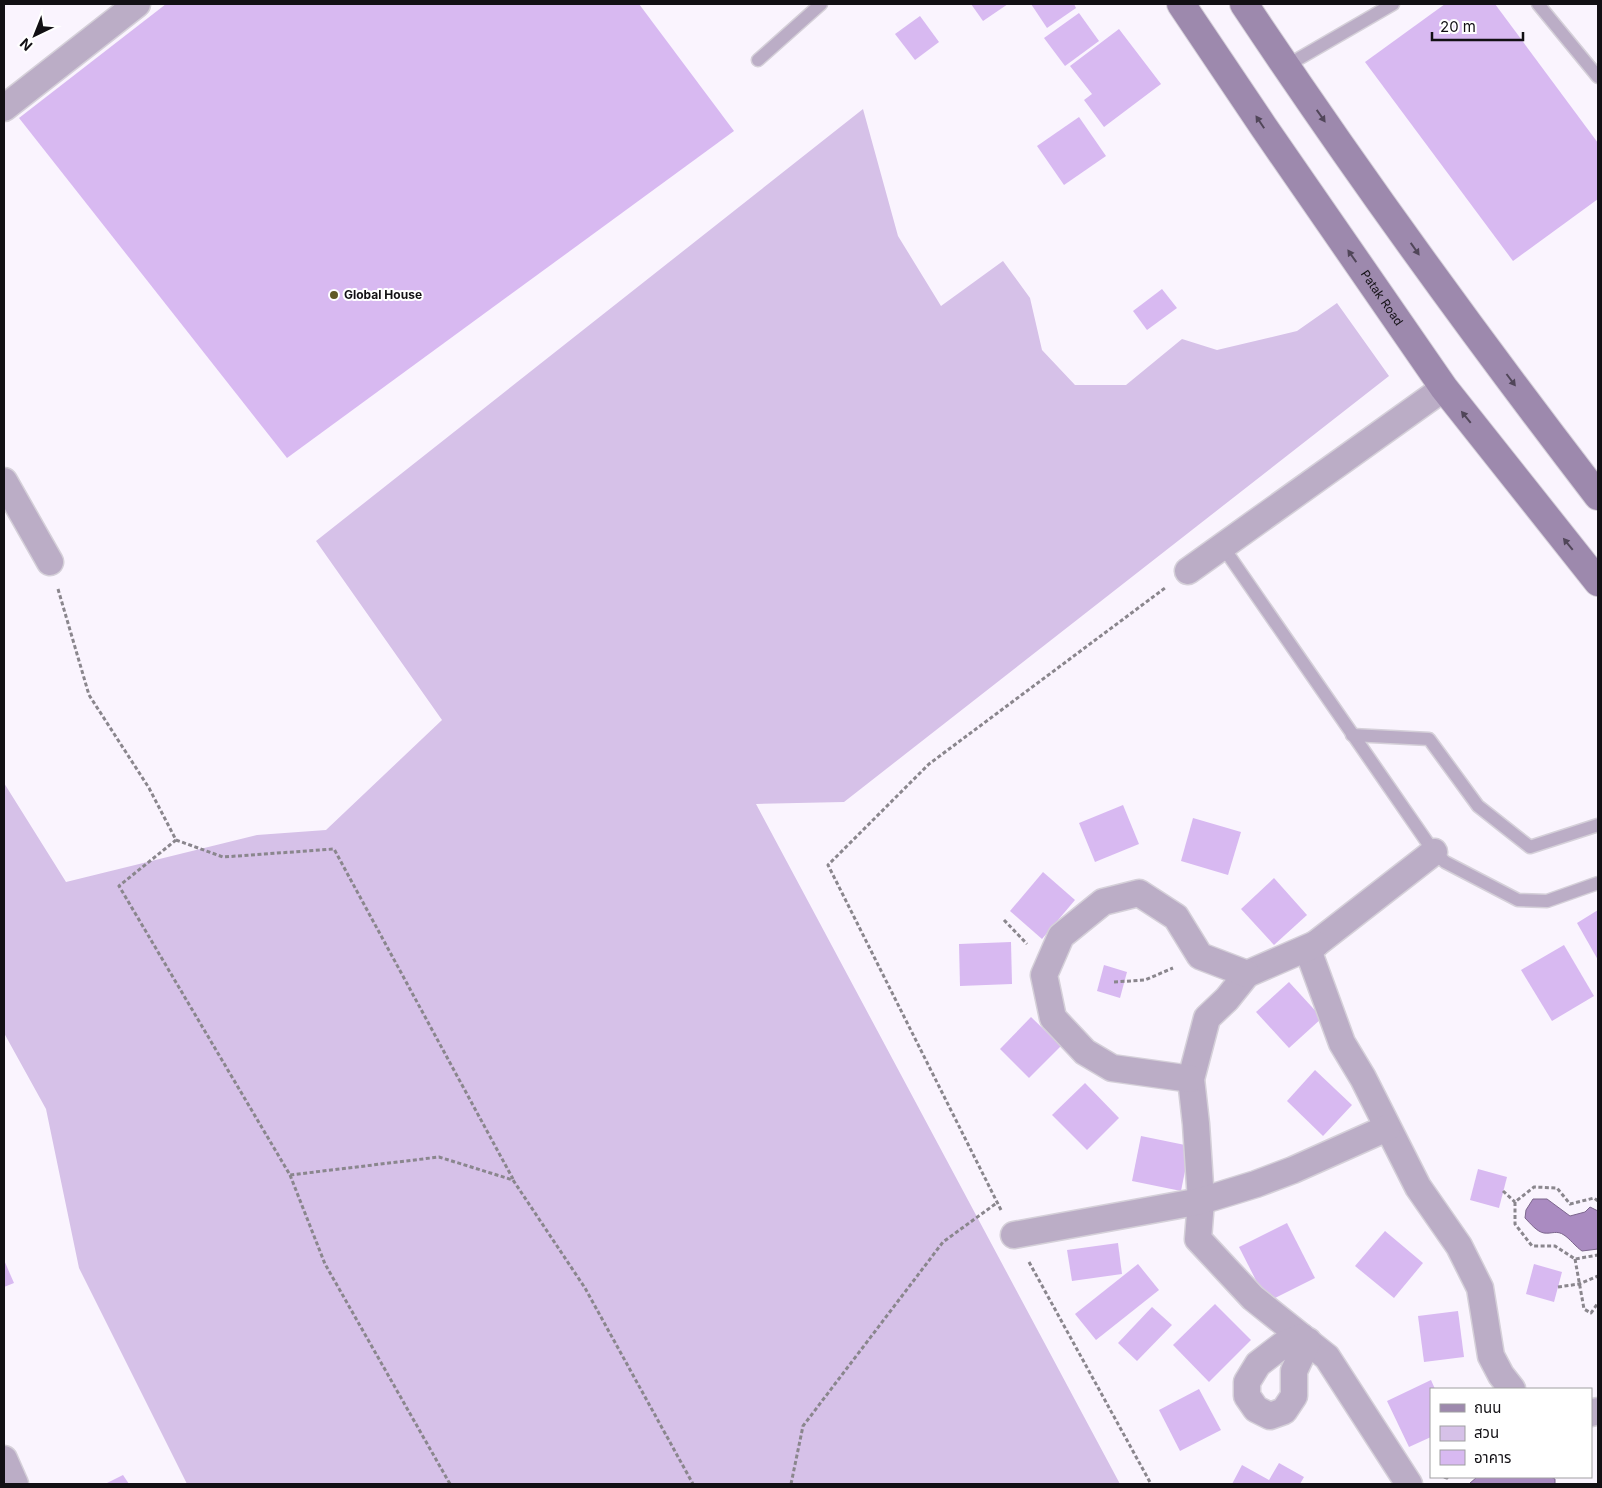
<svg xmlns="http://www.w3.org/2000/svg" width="1602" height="1488" font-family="Inter,'Noto Sans Thai',sans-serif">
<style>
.green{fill:#d6c1e8}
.water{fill:#aa8bc1;stroke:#7c668d}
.building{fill:#d8b9f1}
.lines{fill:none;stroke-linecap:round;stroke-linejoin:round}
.lane-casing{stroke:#d5d0d9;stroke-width:15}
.street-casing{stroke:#d5d0d9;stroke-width:29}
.secondary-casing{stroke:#d5d0d9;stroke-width:30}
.path{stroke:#8a868d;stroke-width:3;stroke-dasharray:4 2.5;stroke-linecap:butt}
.lane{stroke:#bbadc6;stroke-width:12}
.street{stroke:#bbadc6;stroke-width:26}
.secondary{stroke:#9d89ad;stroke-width:28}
.oneway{fill:#514659}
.poi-dot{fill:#615925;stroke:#fff;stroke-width:2}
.labels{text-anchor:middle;stroke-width:4;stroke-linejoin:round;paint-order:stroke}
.poi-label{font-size:12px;font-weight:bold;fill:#121014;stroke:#fff;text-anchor:start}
.street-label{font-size:12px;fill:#121014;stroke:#fff}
</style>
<rect width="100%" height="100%" fill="#faf4fe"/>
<path class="green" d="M863,109L898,236L941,306L1003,261L1030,298L1042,350L1075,385H1126L1182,339L1217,350L1297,331L1337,303L1389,376L844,802L756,804L1120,1484H187L79,1268L46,1109L4,1033V783L66,882L257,835L326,830L442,720L316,541Z"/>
<g class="water">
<path d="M1533,1199H1547L1570,1216L1585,1212L1590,1207L1598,1211V1249L1582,1251C1576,1247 1569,1238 1564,1235C1557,1230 1552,1234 1544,1233C1537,1232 1530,1223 1525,1218L1526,1210Z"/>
<path d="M1477,1477H1551L1555,1479V1484H1469Z"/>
</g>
<g class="building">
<path d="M166,4H639L734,131L287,458L19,118Z"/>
<path d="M971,4H1008L983,21Z"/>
<path d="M1031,4H1074L1076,8L1047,28Z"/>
<path d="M1445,4H1495L1598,143V199L1513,261L1365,62Z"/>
<path d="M1079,13L1099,41L1065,66L1044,38Z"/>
<path d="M920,16L939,42L915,60L895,34Z"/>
<path d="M1119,29L1161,84L1104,127L1084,100L1092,94L1070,66Z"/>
<path d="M1079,117L1106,156L1064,185L1037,146Z"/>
<path d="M1162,289L1177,308L1147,330L1133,311Z"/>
<path d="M1123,805L1139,844L1095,862L1079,823Z"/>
<path d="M1193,818L1241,832L1228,875L1181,861Z"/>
<path d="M1043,872L1075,900L1042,939L1010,911Z"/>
<path d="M1274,878L1307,915L1274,945L1241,909Z"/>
<path d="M1598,910V960L1577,923Z"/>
<path d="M1011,942L1012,984L960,986L959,944Z"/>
<path d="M1564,945L1594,996L1552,1021L1521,970Z"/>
<path d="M1104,965L1127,972L1120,998L1097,991Z"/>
<path d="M1289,982L1322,1018L1289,1048L1256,1012Z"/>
<path d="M1031,1017L1061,1046L1029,1078L1000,1049Z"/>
<path d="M1315,1070L1352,1105L1323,1136L1287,1101Z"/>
<path d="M1085,1083L1119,1118L1087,1150L1052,1115Z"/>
<path d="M1141,1136L1190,1146L1181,1191L1132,1181Z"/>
<path d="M1478,1169L1507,1177L1499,1208L1470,1200Z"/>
<path d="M1287,1223L1315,1278L1267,1302L1239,1247Z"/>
<path d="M1385,1231L1423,1263L1394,1298L1355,1266Z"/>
<path d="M1118,1243L1122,1274L1072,1281L1067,1250Z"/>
<path d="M4,1260L14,1283L4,1287Z"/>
<path d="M1138,1264L1159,1290L1096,1340L1075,1314Z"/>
<path d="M1534,1264L1562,1272L1554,1302L1526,1294Z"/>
<path d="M1215,1304L1251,1340L1209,1382L1173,1345Z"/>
<path d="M1152,1307L1172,1325L1137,1361L1118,1343Z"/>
<path d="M1458,1311L1464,1357L1424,1362L1418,1316Z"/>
<path d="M1431,1380L1435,1389H1431V1437L1409,1447L1387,1401Z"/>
<path d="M1199,1389L1221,1430L1180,1451L1159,1410Z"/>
<path d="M1279,1463L1304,1477L1300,1484H1232L1242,1465L1269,1480Z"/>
<path d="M123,1475L129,1484H105Z"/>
</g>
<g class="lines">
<defs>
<g id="lane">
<path d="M1538,4L1598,77"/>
<path d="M758,60L821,4"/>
<path d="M1286,66L1393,4"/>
<path d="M1223,547L1434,852L1445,862L1518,900L1547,901L1598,883"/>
<path d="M1352,735L1429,739L1478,806L1530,847L1598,825"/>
</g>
<g id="street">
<path d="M4,108L137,4"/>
<path d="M4,481L50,562"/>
<path d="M1188,571L1444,388"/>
<path d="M1434,852L1308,950L1342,1043L1363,1078L1418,1187L1459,1246L1480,1288L1491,1356L1501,1375L1512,1389"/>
<path d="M1316,944L1247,974L1227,999L1207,1018L1191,1079L1196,1124L1201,1201L1198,1239L1253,1298L1327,1357L1409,1484"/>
<path d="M1191,1079L1112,1068L1085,1052L1053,1018L1044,975L1061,936L1103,902L1139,893L1176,917L1200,956L1247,974"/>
<path d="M1014,1235L1201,1201L1256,1184L1293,1170L1387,1128"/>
<path d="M1302,1337L1284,1344L1258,1364L1247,1382V1396L1256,1409L1270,1416L1284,1411L1294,1396V1371L1308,1341"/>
<path d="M1591,1413L1598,1411"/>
<path d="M4,1459L15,1484"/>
</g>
<g id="secondary">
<path id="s1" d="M1181,4L1263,126L1444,388L1598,582"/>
<path d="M1244,4C1356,172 1475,336 1598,496"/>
</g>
</defs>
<use href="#lane" class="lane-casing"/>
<use href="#street" class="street-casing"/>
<use href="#secondary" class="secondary-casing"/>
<g class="path">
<path d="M58,589L89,695L149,788L176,840L119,886L290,1175L439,1157L513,1180L585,1288L693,1484"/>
<path d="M176,840L223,857L334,849L513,1179"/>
<path d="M1004,920L1027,944"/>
<path d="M1114,982L1145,980L1173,968"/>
<path d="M290,1175L325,1264L450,1484"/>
<path d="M1503,1191L1515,1202"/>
<path d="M1598,1201L1594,1198L1570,1204L1557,1188L1534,1187L1515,1202V1224L1532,1246H1555L1575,1259L1598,1255"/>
<path d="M1001,1210L828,865L929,764L1165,588"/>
<path d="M1575,1259L1584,1309L1591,1313L1598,1303"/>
<path d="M1029,1262L1151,1484"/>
<path d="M1558,1287L1579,1284L1598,1276"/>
<path d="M1444,1477L1447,1478V1477"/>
<path d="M791,1484L803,1426L943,1242L998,1202"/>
</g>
<use href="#lane" class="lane"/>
<use href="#street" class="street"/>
<use href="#secondary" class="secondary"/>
</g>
<defs><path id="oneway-solid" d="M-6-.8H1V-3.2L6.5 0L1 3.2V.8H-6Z" transform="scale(1.25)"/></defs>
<g class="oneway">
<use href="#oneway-solid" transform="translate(1321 116) rotate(55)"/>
<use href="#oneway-solid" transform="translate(1260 122) rotate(-124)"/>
<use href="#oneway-solid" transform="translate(1415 249) rotate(55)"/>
<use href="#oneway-solid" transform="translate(1352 256) rotate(-125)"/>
<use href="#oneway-solid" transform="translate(1511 380) rotate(53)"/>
<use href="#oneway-solid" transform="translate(1466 417) rotate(-129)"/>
<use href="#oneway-solid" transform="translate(1568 544) rotate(-129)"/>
</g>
<circle class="poi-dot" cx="334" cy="295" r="5"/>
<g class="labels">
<g class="poi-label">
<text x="344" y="299">Global House</text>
</g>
<g class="street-label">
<text dy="4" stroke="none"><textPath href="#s1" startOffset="356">Patak Road</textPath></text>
</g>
</g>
<rect width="1602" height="1488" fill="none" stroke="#121014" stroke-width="10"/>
<rect x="1430" y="1388" width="162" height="90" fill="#ffffff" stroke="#a09fa1"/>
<rect x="1440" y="1404" width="25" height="8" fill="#9d89ad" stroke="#a09fa1"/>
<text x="1474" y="1413" font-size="15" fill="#121014">ถนน</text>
<rect x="1440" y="1426" width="25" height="15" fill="#d6c1e8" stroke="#a09fa1"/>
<text x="1474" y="1438" font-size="15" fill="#121014">สวน</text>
<rect x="1440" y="1450" width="25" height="15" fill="#d8b9f1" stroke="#a09fa1"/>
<text x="1474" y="1463" font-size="15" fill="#121014">อาคาร</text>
<g transform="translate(35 35) rotate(223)" stroke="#ffffff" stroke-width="4" paint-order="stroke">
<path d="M0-4L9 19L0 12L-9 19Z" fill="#121014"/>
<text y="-8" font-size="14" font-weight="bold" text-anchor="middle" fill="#121014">N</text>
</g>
<path d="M1432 32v8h91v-8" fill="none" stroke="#121014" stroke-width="2.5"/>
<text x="1440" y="32" font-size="15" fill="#121014" stroke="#ffffff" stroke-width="4" paint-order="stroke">20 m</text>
</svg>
